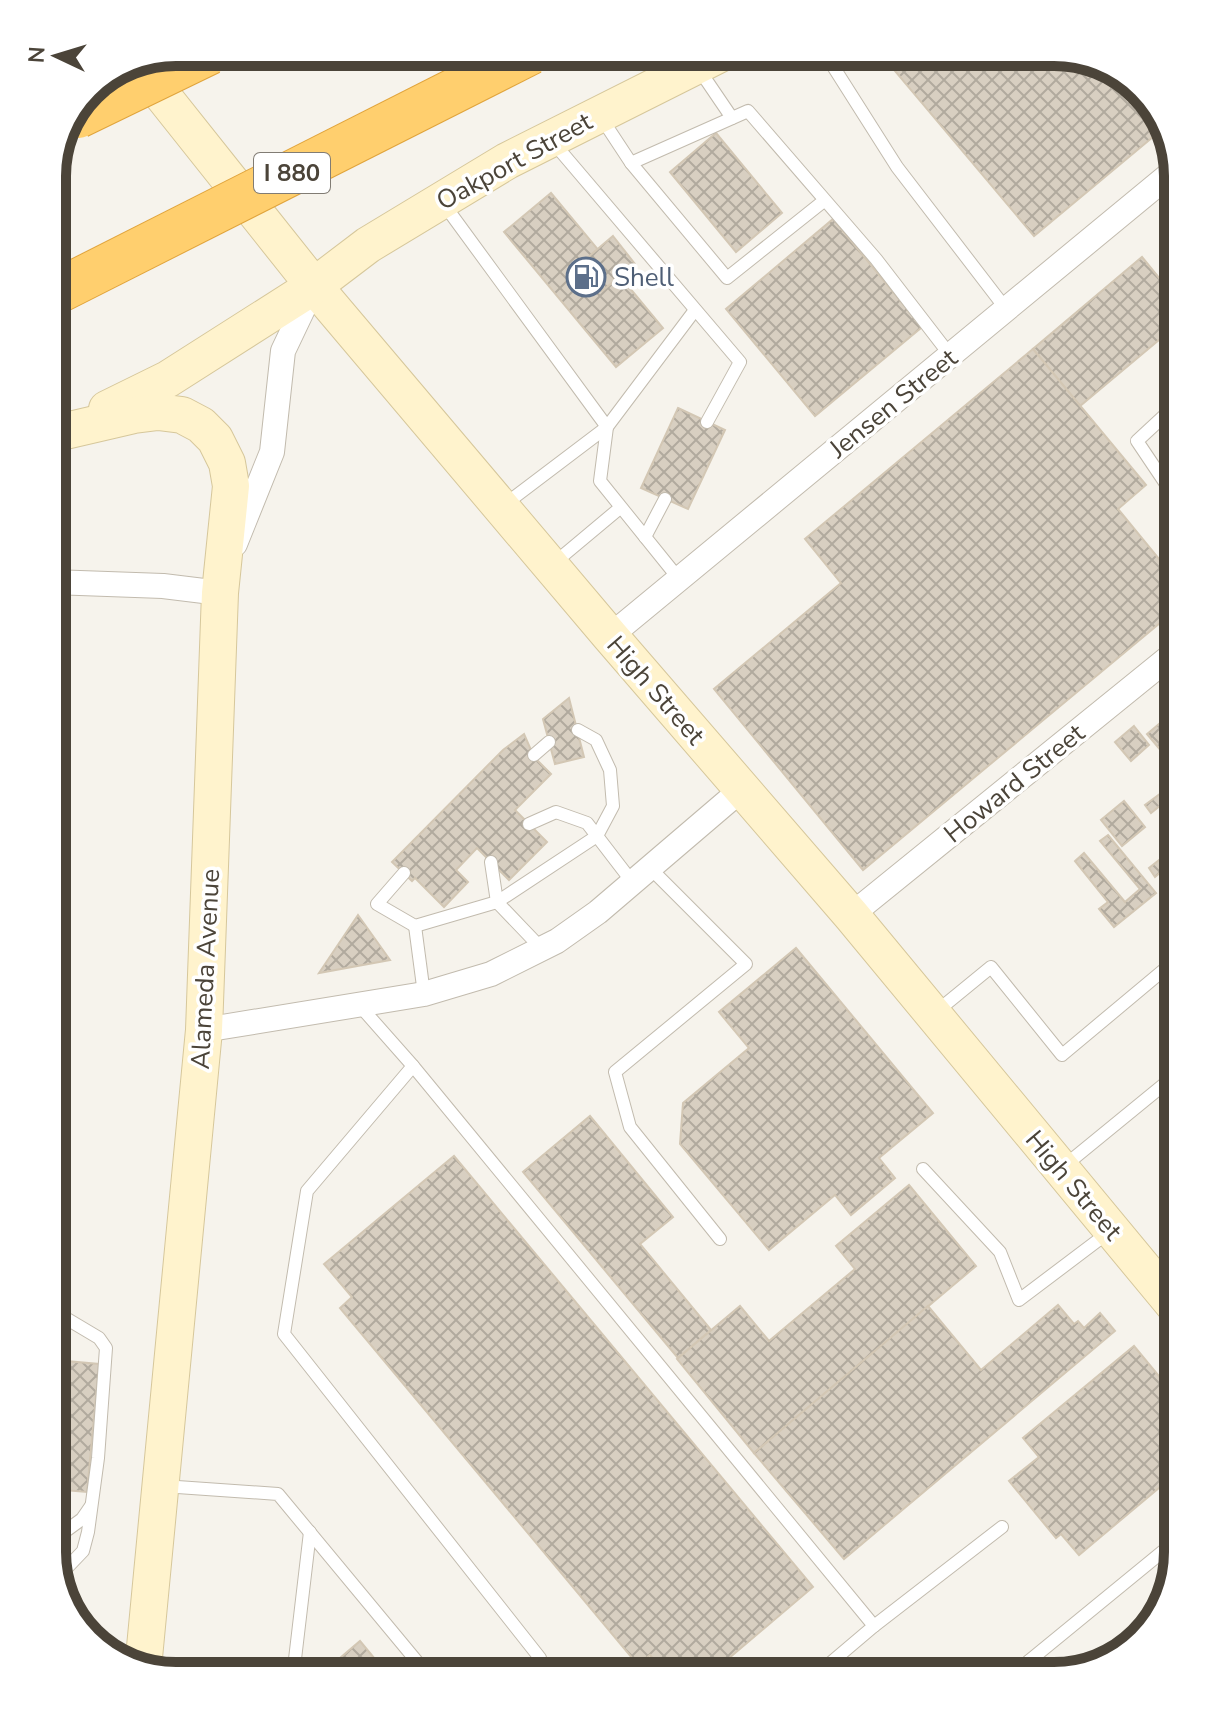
<svg xmlns="http://www.w3.org/2000/svg" width="1230" height="1728" font-family="'Nunito Sans',sans-serif">
<style>
.building{fill:url(#building-cross-hatch);stroke:#d3c7b4;stroke-width:2}
.lines{fill:none;stroke-linecap:round;stroke-linejoin:round}
.lane-casing{stroke:#c2bbae;stroke-width:14}
.street-casing{stroke:#c2bbae;stroke-width:26}
.secondary-casing{stroke:#d6c79b;stroke-width:38}
.lane{stroke:#fff;stroke-width:12}
.street{stroke:#fff;stroke-width:24}
.secondary{stroke:#fff3cd;stroke-width:36}
.highway-bridge-casing{stroke:#e0a43c;stroke-width:46;stroke-linecap:butt}
.highway-bridge{stroke:#ffcf6e;stroke-width:44}
.labels{text-anchor:middle;stroke-width:7;stroke-linejoin:round;paint-order:stroke}
.shield{fill:#fff;stroke:#817c74;stroke-width:2}
.shield-label{font-size:24px;font-weight:bold;fill:#4b4439}
.street-label{font-size:26px;fill:#4b4439;stroke:#fff}
.service-label{font-size:26px;fill:#4e5e75;stroke:#fff;text-anchor:start}
.rim{fill:none;stroke:#4b4439;stroke-width:10}
</style>
<defs>
<pattern id="building-cross-hatch" width="8" height="8" patternUnits="userSpaceOnUse" patternTransform="scale(2)"><rect width="8" height="8" fill="#d8cfc1"/><path d="M0 0l8 8M0 8l8-8" fill="none" stroke="#b1aa9e"/></pattern>
</defs>
<rect width="100%" height="100%" fill="#f6f3ec"/>
<g class="building">
<path d="M879,52H1062L1116,69L1161,114L1165,127L1034,236Z"/>
<path d="M716,133L782,213L736,252L670,172Z"/>
<path d="M551,193L663,328L616,367L504,232Z"/>
<path d="M833,219L922,327L815,416L726,309Z"/>
<path d="M613,236L635,264L602,291L580,264Z"/>
<path d="M1142,257L1178,301V324L1080,406L1033,349Z"/>
<path d="M1033,349L1146,485L1118,509L1178,582V608L863,870L714,689L841,583L805,539Z"/>
<path d="M678,408L725,430L688,509L641,488Z"/>
<path d="M569,698L584,757L555,764L543,719Z"/>
<path d="M1178,708V771L1147,734Z"/>
<path d="M1134,726L1149,745L1131,761L1115,742Z"/>
<path d="M524,734L534,757L551,774L515,810L547,842L509,880L477,848L456,870L468,882L444,907L415,878L412,881L392,862L503,750Z"/>
<path d="M1161,793L1167,800L1151,813L1145,805Z"/>
<path d="M1124,801L1145,827L1122,846L1101,820Z"/>
<path d="M1108,835L1156,893L1114,927L1099,909L1108,902L1075,861L1084,853L1125,902L1140,889L1100,841Z"/>
<path d="M1163,857L1169,865L1155,877L1149,868Z"/>
<path d="M358,915L390,960L319,973Z"/>
<path d="M796,948L933,1113L879,1158L895,1178L851,1215L835,1195L769,1250L680,1144L683,1103L749,1048L719,1012Z"/>
<path d="M590,1116L673,1217L640,1244L711,1330L678,1358L523,1172Z"/>
<path d="M454,1156L813,1587L708,1676H667L650,1655L638,1665L340,1308L352,1297L324,1264Z"/>
<path d="M909,1185L976,1266L754,1453L677,1359L740,1306L769,1341L855,1269L836,1246Z"/>
<path d="M1058,1305L1074,1324L1078,1321L1084,1328L1100,1313L1115,1331L844,1559L754,1453L928,1306L981,1370Z"/>
<path d="M1134,1346L1178,1399V1472L1079,1555L1061,1534L1056,1538L1009,1481L1039,1457L1023,1438Z"/>
<path d="M55,1360L99,1364L87,1492L52,1489V1389Z"/>
<path d="M360,1641L389,1676H326V1670Z"/>
</g>
<g class="lines">
<defs>
<g id="lane">
<path d="M824,52L897,167L1006,309"/>
<path d="M698,68L732,118"/>
<path d="M602,119L631,163"/>
<path d="M552,141L740,362L707,422"/>
<path d="M825,200L727,278L631,163L748,111L876,259L950,355"/>
<path d="M443,203L607,427L600,481L679,579"/>
<path d="M1178,502L1137,441L1178,403"/>
<path d="M504,505L607,427L695,310"/>
<path d="M645,537L665,499"/>
<path d="M553,564L620,508"/>
<path d="M534,755L549,742"/>
<path d="M529,824L556,812L587,823L633,883"/>
<path d="M491,862L497,902L542,949"/>
<path d="M650,868L746,964L615,1072L630,1127L720,1239"/>
<path d="M404,873L377,904L415,926L497,902L597,836L613,806L610,770L596,740L578,730"/>
<path d="M415,926L424,994"/>
<path d="M360,1006L413,1066L874,1626L815,1676"/>
<path d="M936,1012L991,967L1062,1055L1178,958"/>
<path d="M413,1066L307,1191L284,1334L540,1658"/>
<path d="M1063,1167L1178,1073"/>
<path d="M923,1169L1000,1252L1019,1300L1109,1232"/>
<path d="M52,1310L99,1338L106,1348L98,1458L88,1532L83,1551L59,1576"/>
<path d="M163,1486L278,1494L429,1676"/>
<path d="M52,1541L82,1519L91,1506"/>
<path d="M874,1626L1002,1527"/>
<path d="M113,1658L140,1661"/>
<path d="M1029,1661L1178,1539"/>
<path d="M293,1676L310,1532"/>
<path d="M1009,1676L1029,1661L1040,1676"/>
</g>
<g id="street">
<path d="M235,544L272,452L283,351L313,288"/>
<path d="M52,582L163,586L220,593L224,579"/>
<path d="M610,636L1176,169"/>
<path d="M851,915L1178,650"/>
<path d="M204,1030L424,994L491,974L557,941L598,912L742,789"/>
</g>
<g id="secondary">
<path d="M139,66L314,286L610,636L851,915L1178,1310"/>
<path d="M107,409L168,379L314,286L368,245L507,161L724,52"/>
<path d="M61,432L134,415L158,412L182,415L201,425L215,439L227,463L231,486L220,593L204,1030L143,1668"/>
</g>
</defs>
<use href="#lane" class="lane-casing"/>
<use href="#street" class="street-casing"/>
<use href="#secondary" class="secondary-casing"/>
<use href="#lane" class="lane"/>
<use href="#street" class="street"/>
<use href="#secondary" class="secondary"/>
<defs>
<g id="highway-bridge">
<path d="M78,116L210,52"/>
<path d="M52,294L531,52"/>
</g>
</defs>
<use href="#highway-bridge" class="highway-bridge-casing"/>
<use href="#highway-bridge" class="highway-bridge"/>
</g>
<defs>
<symbol id="fuel-ring" viewBox="-11 -11 22 22"><circle r="9.5" fill="#fff" stroke="#5c6f8a" stroke-width="1.5"/><path d="M-5.5-6h7V0h2V4h1.3V-2.5L3-4.5l.8-.8L6-3V5H2.5V1h-1V6h-7ZM-4.2-4.7v3.2H.2V-4.7Z" fill="#5c6f8a"/></symbol>
</defs>
<g fill-rule="evenodd">
<use href="#fuel-ring" x="564" y="255" width="44" height="44"/>
</g>
<g class="labels">
<rect class="shield" x="254" y="153" width="76" height="40" rx="6"/>
<g class="shield-label">
<text x="292" y="181">I 880</text>
</g>
<g class="street-label">
<text transform="translate(514 161) rotate(-29)" y="9">Oakport Street</text>
<text transform="translate(893 403) rotate(-39)" y="9">Jensen Street</text>
<text transform="translate(656 690) rotate(49)" y="9">High Street</text>
<text transform="translate(1014 783) rotate(-39)" y="9">Howard Street</text>
<text transform="translate(205 969) rotate(-87)" y="9">Alameda Avenue</text>
<text transform="translate(1074 1185) rotate(50)" y="9">High Street</text>
</g>
<g class="service-label">
<text x="614" y="286">Shell</text>
</g>
</g>
<path d="M0 0H1230V1728H0ZM176 66H1054A110 110 0 0 1 1164 176V1552A110 110 0 0 1 1054 1662H176A110 110 0 0 1 66 1552V176A110 110 0 0 1 176 66Z" fill="#fff" fill-rule="evenodd"/>
<path class="rim" d="M176 66H1054A110 110 0 0 1 1164 176V1552A110 110 0 0 1 1054 1662H176A110 110 0 0 1 66 1552V176A110 110 0 0 1 176 66Z"/>
<g transform="translate(56 56) rotate(274)" stroke="#ffffff" stroke-width="6" paint-order="stroke">
<path d="M0-6L14 30L0 20L-14 30Z" fill="#4b4439"/>
<text y="-12" font-size="22" font-weight="bold" text-anchor="middle" fill="#4b4439">N</text>
</g>
</svg>
